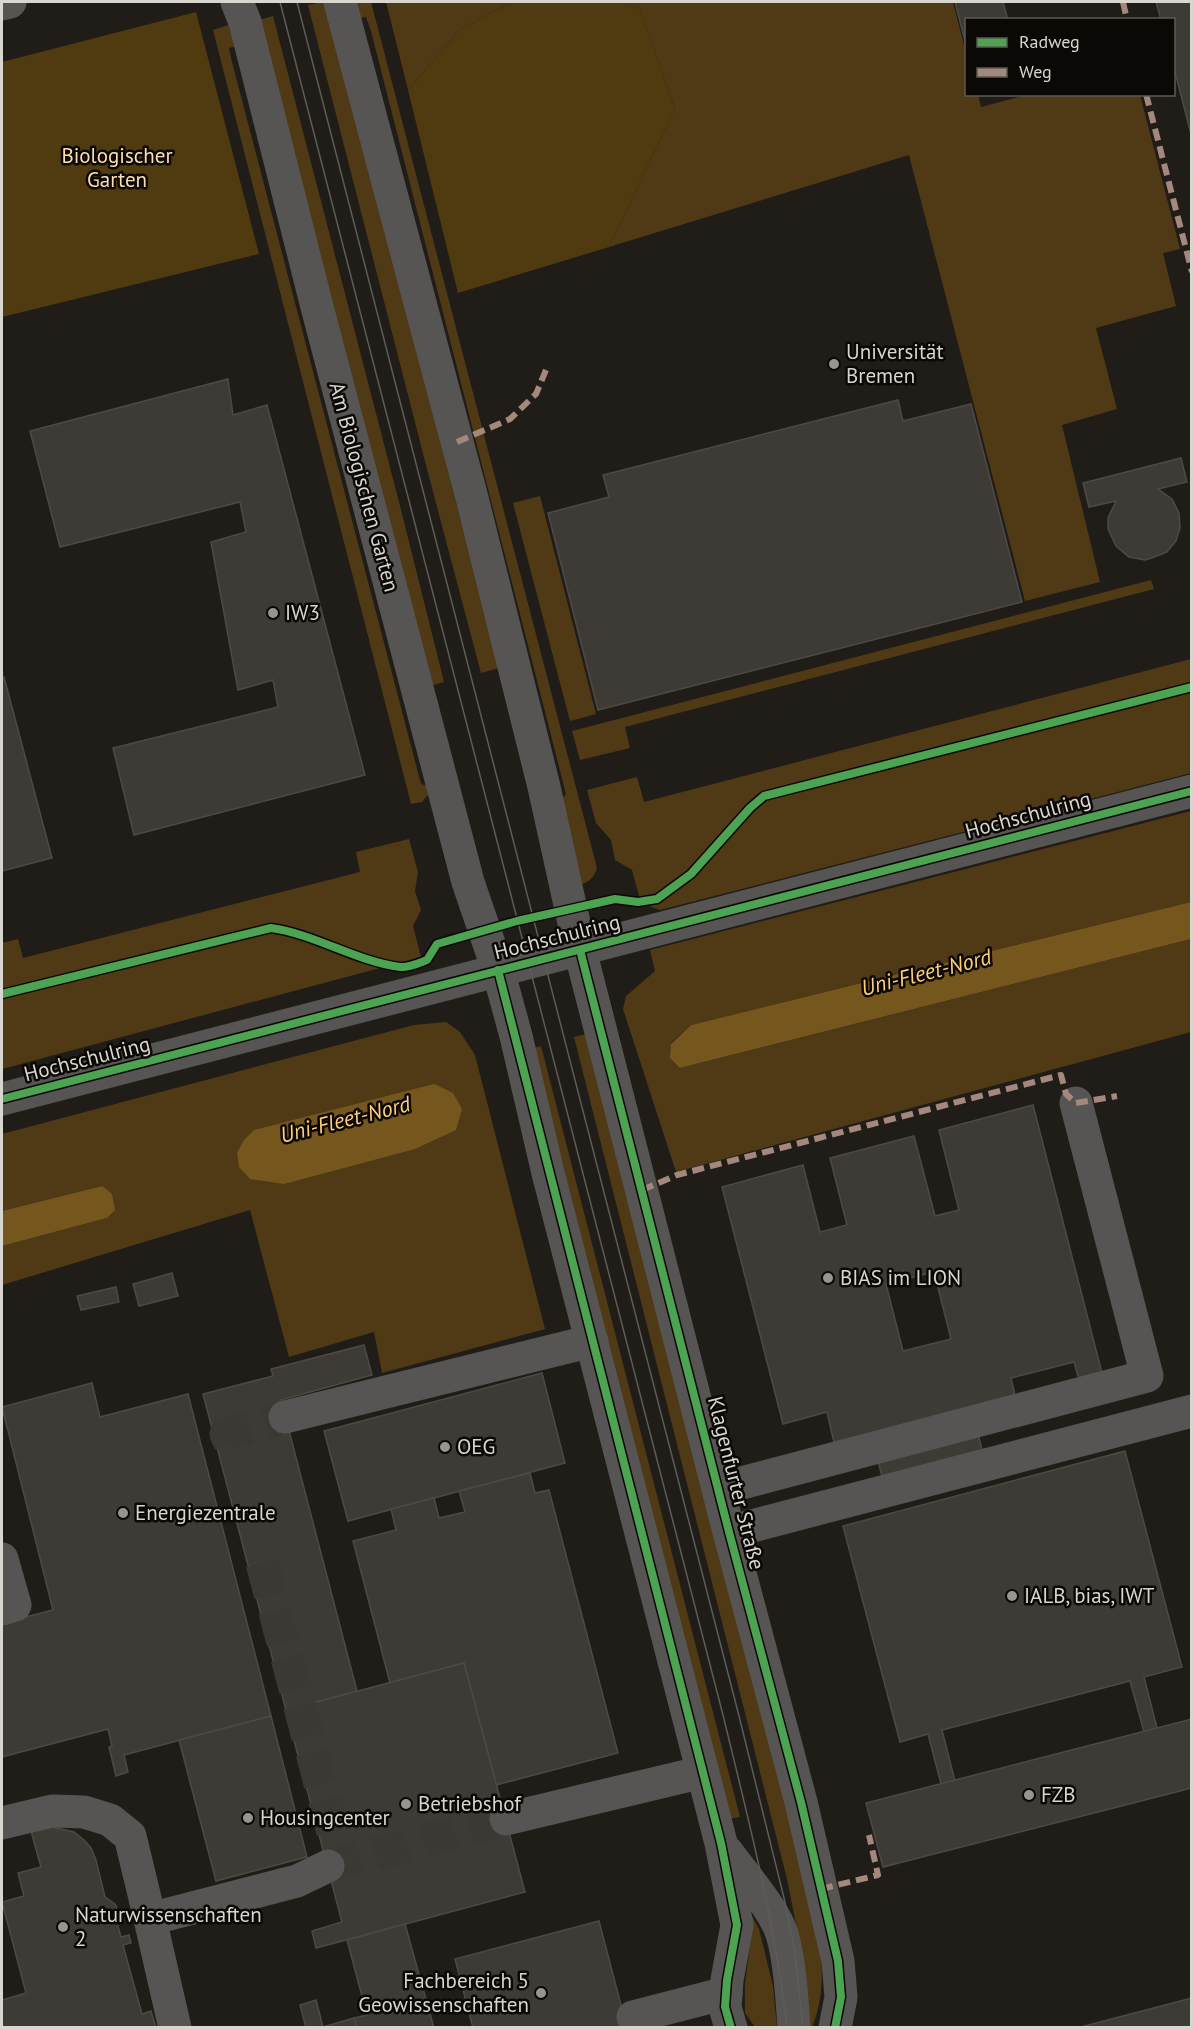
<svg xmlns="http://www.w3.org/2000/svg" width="1193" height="2029" font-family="'PT Sans',sans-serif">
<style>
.green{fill:#4f3a15}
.forest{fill:#503a10}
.water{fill:#75571e}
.building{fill:#3e3b37;stroke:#4d4a45;stroke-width:1.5;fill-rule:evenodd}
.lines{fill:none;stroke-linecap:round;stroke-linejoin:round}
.minor-tunnel{stroke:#3c3934;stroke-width:33;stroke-dasharray:33 16;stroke-linecap:butt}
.minor{stroke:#565553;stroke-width:33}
.tram{stroke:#5d5c59;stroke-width:1.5}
.quiet{stroke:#a5887d;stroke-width:6;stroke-dasharray:12 6;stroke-linecap:butt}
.cycleway-casing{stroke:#0b0805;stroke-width:11}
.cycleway{stroke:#4ca352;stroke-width:8}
.poi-dot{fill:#989590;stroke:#0b0805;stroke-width:2}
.labels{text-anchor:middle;stroke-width:5;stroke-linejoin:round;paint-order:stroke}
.park-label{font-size:21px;fill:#fddfaf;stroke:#0b0805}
.poi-label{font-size:21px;fill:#d9d6d0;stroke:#0b0805;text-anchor:start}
.street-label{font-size:21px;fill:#d9d6d0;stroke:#0b0805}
.water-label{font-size:22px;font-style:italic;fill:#ffce78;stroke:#0b0805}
</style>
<rect width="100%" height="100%" fill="#201d18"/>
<g class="green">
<path d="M321,2H325L332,26L499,668L481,673L427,469L308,5Z"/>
<path d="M351,2H371L597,868C594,878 589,882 579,885L558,804L566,794L371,31L366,17L355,19Z"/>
<path d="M386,2H512L461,29L408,90Z"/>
<path d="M624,2H953L966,53V94L978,95L981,107L1026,95H1140L1180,249L1163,253L1176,306L1096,328L1117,409L1062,425L1100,582L1025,601L909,155L609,247L675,108L639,8Z"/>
<path d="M273,16L399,502L444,682L427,687L256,21Z"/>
<path d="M231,24L237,46L229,48L232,62L421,784L428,786L432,790L422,802L411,804L213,30Z"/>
<path d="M540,496L596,714L570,721L513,503Z"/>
<path d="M1151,580L1154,589L625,727L630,748L580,760L572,731Z"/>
<path d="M1191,659V773L660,910L641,903L632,870L615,860L611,840L596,823L587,790L637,777L644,802Z"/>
<path d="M1191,811V902L691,1025L671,1043L680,1068L1191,939V1032L676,1172L623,1009L626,996L655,971L650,950Z"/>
<path d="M409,839L418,872L415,891L421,910L413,926L421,957L2,1069V943L18,939L23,958L360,872L356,852Z"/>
<path d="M446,1022L460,1032L475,1055L545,1329L382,1373L374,1332L289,1357L250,1210L2,1285V1246L107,1218L102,1186L2,1211V1134L414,1025Z"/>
<path d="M587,1034L821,1941C822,1971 824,1999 812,2027H810L799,1939L787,1879L574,1037Z"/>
<path d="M541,1046L740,1817L728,1819L530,1049Z"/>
<path d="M744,1901L759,1929L773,1986L777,2027H755L745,2013V1984L751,1937Z"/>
</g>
<g class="forest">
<path d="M512,2H624L639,8L675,108L609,247L458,293L408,90L461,29Z"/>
<path d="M196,12L259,254L2,317V62Z"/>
</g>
<g class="water">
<path d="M1191,902V939L680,1068L670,1058L671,1044L691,1025Z"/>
<path d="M434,1084L453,1093L462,1109L456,1130L415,1149L284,1184L250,1179L239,1167L237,1153L244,1140L254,1130Z"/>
<path d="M102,1186L112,1194L115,1210L107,1218L2,1246V1211Z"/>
</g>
<g class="building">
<path d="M955,2H1003L1008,20H966V45Z"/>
<path d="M1156,2H1192V138L1174,68V20H1161Z"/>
<path d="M228,379L233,415L267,405L365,775L134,835L113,748L278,707L273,680L238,690L211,542L246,532L240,502L60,547L30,431Z"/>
<path d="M898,400L903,421L971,404L1022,602L598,710L548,513L609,497L603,475Z"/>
<path d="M1181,458L1187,482L1158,489L1172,499L1179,513L1180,528L1176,541L1167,552L1152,558L1145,560L1129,557L1116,546L1108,529V518L1116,501L1089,507L1083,483Z"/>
<path d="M4,677L52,858L2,871V678Z"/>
<path d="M1033,1105L1103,1377L1080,1383L1074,1362L1011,1378L1016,1400L835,1447L827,1412L783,1424L722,1187L803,1165L820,1232L847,1225L830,1158L914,1136L935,1216L959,1210L939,1130ZM934,1272L951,1339L903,1351L886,1284Z"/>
<path d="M172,1273L178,1296L139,1306L133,1284Z"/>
<path d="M116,1287L119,1302L81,1310L77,1296Z"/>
<path d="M364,1345L372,1375L281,1400L357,1691L286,1710L203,1394L273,1376L271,1369Z"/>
<path d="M542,1373L565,1463L348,1521L324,1431Z"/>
<path d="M92,1383L100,1417L188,1394L271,1716L124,1755L128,1772L116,1776L109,1747L112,1746L108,1729L2,1757V1623L53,1610L2,1407Z"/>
<path d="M978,1434L984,1457L884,1484L878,1461Z"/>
<path d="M1125,1451L1182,1667L1144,1677L1157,1728L1144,1732L1130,1681L942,1730L955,1781L941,1784L928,1734L900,1742L843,1526Z"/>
<path d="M530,1473L535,1493L549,1490L618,1753L496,1785L464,1663L390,1683L353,1541L396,1530L391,1509L434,1498L439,1518L465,1512L459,1491Z"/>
<path d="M464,1663L525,1892L316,1948L312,1931L342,1922L286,1710Z"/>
<path d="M271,1716L307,1857L216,1881L179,1740Z"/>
<path d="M1192,1719V1788L883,1867L866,1803Z"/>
<path d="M52,1827L74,1832L84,1840L91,1848L96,1860L105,1897L115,1904L121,1917L116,1919L121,1937L129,1935L131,1943L123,1945L142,2014L151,2011L156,2028H2V2000L26,1993L2,1902L24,1896L18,1873L41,1867L31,1831Z"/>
<path d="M599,1921L627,2028H473L455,1959Z"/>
<path d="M405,1924L434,2028H357L354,2018L367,2015L347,1940Z"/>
<path d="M1192,1998V2028H1077Z"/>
<path d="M316,2000L323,2027L354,2018L357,2028H306L300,2005Z"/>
</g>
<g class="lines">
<g class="minor-tunnel">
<path d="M230,1442L226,1434L285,1417"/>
<path d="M262,1563L341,1863"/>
<path d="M328,1866L506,1819"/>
</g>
<g class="minor">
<path d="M237,2L245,22L316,303L468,882L498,970L516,1036L548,1173L721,1843L737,1925L727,1980L725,2007L731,2028"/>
<path d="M340,2L472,498L544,787L580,950L729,1532L801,1802L838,1961L841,1997L835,2028"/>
<path d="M2,4L10,2"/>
<path d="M2,1099L1192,791"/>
<path d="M285,1417L592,1341"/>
<path d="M719,1489L1147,1376L1076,1103"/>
<path d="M729,1532L1192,1411"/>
<path d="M2,1559L15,1605L2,1609"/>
<path d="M506,1819L703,1772"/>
<path d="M2,1823L52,1811L84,1812L110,1820L130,1836L150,1919L297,1881L328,1866"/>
<path d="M727,1852C743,1874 774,1909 782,1934C790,1961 792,2000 794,2028"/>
<path d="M150,1919L175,2028"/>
<path d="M633,2017L726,1993"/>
</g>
<g class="tram">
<path d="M280,2L723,1715C748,1818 775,1921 787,2028"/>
<path d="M297,2L739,1716L784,1898L795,1952L803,2028"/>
</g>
<g class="quiet">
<path d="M1123,2L1127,20"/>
<path d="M1146,94L1192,272"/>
<path d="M457,442L510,419L536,394L546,370"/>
<path d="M642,1190L677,1175L1061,1075L1066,1094L1076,1103L1117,1096"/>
<path d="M821,1889L878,1875L869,1835"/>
</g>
<defs>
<g id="cycleway">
<path d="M580,950L729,1532L801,1802L838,1961L841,1997L835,2028"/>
<path d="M498,970L721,1843L737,1925L727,1980L725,2007L731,2028"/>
<path d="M2,994L271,928C315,934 355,961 400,967C408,968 419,963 427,960L437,944L517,921L615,899L638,902L657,899L691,874L750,808L764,796L1192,687"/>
<path d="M2,1099L1192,791"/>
</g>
</defs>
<use href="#cycleway" class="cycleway-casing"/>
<use href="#cycleway" class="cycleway"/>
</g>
<g class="poi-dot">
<circle cx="834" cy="364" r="6"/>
<circle cx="273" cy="613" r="6"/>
<circle cx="828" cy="1278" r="6"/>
<circle cx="445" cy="1447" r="6"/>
<circle cx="123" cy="1513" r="6"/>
<circle cx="1012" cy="1596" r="6"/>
<circle cx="1029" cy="1795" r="6"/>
<circle cx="406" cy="1804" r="6"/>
<circle cx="248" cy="1818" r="6"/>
<circle cx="63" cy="1927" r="6"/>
<circle cx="541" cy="1993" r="6"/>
</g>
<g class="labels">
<g class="park-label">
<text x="117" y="163">Biologischer<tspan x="117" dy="24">Garten</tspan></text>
</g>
<g class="poi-label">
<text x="846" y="359">Universität<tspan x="846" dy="24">Bremen</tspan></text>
<text x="285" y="620">IW3</text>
<text x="840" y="1285">BIAS im LION</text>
<text x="457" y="1454">OEG</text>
<text x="135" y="1520">Energiezentrale</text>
<text x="1024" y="1603">IALB, bias, IWT</text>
<text x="1041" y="1802">FZB</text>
<text x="418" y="1811">Betriebshof</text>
<text x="260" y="1825">Housingcenter</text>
<text x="75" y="1922">Naturwissenschaften<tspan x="75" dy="24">2</tspan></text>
<text x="529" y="1988" text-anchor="end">Fachbereich 5<tspan x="529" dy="24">Geowissenschaften</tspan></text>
</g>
<g class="street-label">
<text transform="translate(364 487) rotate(75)" y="7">Am Biologischen Garten</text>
<text transform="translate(1028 815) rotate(-15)" y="7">Hochschulring</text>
<text transform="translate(557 937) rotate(-14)" y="7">Hochschulring</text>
<text transform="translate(87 1059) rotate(-14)" y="7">Hochschulring</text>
<text transform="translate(736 1483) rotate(76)" y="7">Klagenfurter Straße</text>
</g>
<g class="water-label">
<text transform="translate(926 972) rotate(-14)" y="8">Uni-Fleet-Nord</text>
<text transform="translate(345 1119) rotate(-14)" y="8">Uni-Fleet-Nord</text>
</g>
</g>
<rect width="1193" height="2029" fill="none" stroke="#d9d6d0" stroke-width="6"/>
<rect x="965" y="18" width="210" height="78" fill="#0b0805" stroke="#5d5a56" stroke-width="1.5"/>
<rect x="977" y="38" width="30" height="9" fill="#4ca352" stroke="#5d5a56" stroke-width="1.5"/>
<text x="1019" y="48" font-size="18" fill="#d9d6d0">Radweg</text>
<rect x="977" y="68" width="30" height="9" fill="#a5887d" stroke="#5d5a56" stroke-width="1.5"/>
<text x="1019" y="78" font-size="18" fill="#d9d6d0">Weg</text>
</svg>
